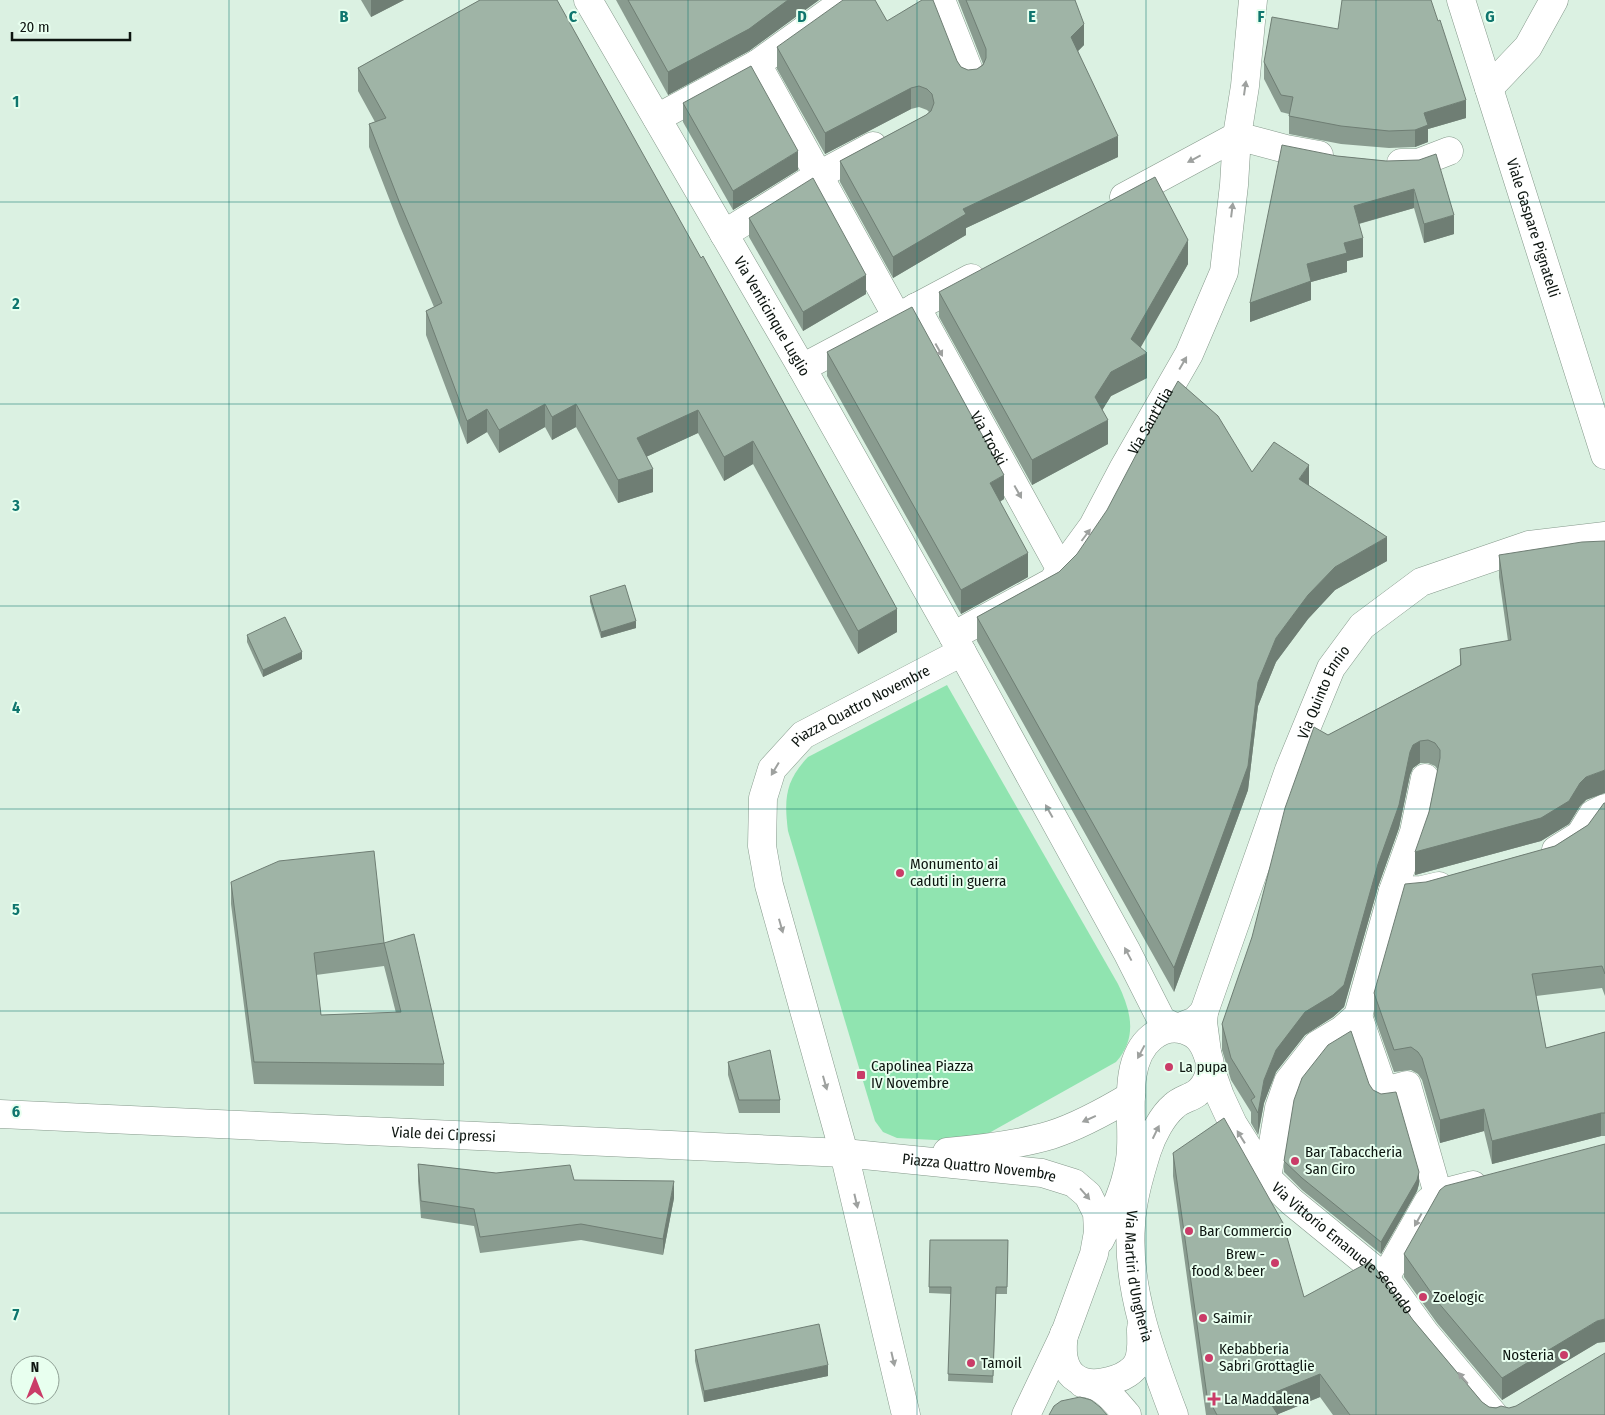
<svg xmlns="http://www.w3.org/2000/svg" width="1605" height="1415" font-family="'Fira Sans Condensed',sans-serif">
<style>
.green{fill:#90e4b0}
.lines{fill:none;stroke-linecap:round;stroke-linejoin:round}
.minor-casing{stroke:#85998b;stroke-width:29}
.minor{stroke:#fff;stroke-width:28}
.wall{fill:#899b8f;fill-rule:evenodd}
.shaded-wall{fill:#6f7e74}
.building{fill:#9fb4a6;stroke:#6f7e74;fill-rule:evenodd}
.oneway{fill:#9ea19f}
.grid{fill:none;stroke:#0f766e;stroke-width:1;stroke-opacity:0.55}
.poi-dot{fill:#ca3c68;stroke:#e8ffef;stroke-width:2}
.labels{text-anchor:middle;stroke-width:4;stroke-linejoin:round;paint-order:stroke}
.street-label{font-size:15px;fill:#0d1510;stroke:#e8ffef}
.poi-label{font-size:15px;fill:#0d1510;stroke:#e8ffef;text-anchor:start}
.grid-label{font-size:16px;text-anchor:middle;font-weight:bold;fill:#0f766e;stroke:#e8ffef;stroke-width:4;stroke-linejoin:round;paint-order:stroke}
</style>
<rect width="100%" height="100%" fill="#dbf1e2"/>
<path class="green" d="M947,685L1118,984C1131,1011 1138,1037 1116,1062L973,1142L897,1138L883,1132L875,1121L788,831C784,799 785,781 808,757Z"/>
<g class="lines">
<defs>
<g id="minor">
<path id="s1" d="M588,0L802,368L962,652L1127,952L1162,1021L1177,1028L1195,1021L1204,1012"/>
<path d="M941,0L971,76"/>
<path id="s2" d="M1461,0L1605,455"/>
<path d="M757,64L897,317"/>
<path d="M1489,88L1528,47L1554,0"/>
<path d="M657,118L757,64L846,0"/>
<path d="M1237,136L1286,149L1319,155"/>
<path d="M1401,163H1418L1449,151"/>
<path d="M1124,197L1237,136"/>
<path d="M724,234L819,175L873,146"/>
<path id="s3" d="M916,307L1061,570"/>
<path d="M802,368L971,278"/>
<path id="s4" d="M953,636L1052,582L1093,526L1123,469L1189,354L1224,272L1234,185L1237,136L1245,86L1253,0"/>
<path d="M1556,850L1580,835L1593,814L1605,808"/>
<path d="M1393,891L1414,832L1425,778"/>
<path d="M1358,1016L1384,1091L1407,1085L1438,1194"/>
<path id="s5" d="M1207,1052L1203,1022L1204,1012L1289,770L1331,668L1362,626L1421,582L1529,545L1605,536"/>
<path id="s6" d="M1210,1068L1220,1096L1233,1124L1267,1178L1292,1202L1385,1278L1425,1333L1494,1415"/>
<path id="s7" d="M0,1114L844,1153L1042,1173L1074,1183L1088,1195L1097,1213L1098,1232L1094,1254L1065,1333L1026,1415"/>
<path d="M947,1152C981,1149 1018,1145 1051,1135C1079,1126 1106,1111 1131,1096"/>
<path d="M1267,1178L1279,1108L1288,1082L1317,1045L1342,1030L1358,1016L1393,891L1422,890L1439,886"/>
<path id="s8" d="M1100,1240C1110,1220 1122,1196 1127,1174C1129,1166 1131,1156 1131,1148C1133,1114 1122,1061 1152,1037C1161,1030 1170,1027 1180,1029C1196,1032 1203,1041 1208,1056C1213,1069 1208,1084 1197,1093C1190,1098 1180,1100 1174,1106C1162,1116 1152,1136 1147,1151C1140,1174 1132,1200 1131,1225C1126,1288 1152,1357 1174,1415"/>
<path d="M1385,1278L1428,1202L1438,1194L1473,1185"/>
<path d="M1064,1334C1058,1373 1077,1392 1116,1379C1123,1377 1133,1371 1137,1364C1143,1353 1141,1341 1141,1329"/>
<path d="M1082,1383C1103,1384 1114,1400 1127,1415"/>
<path id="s9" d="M906,1415L844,1153L769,885L762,846L763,798L772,769L803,735L962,652"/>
</g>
</defs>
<use href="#minor" class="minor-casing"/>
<use href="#minor" class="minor"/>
</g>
<g class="wall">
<path d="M361,0H404L371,17Z"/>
<path d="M480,0L897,632L858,654L753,464L724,481L698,433L646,457L653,492L618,503L576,427L552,440L545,427L499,453L487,432L467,444L426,335V311L434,307L399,224L369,147V124L375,122L358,91V68Z"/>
<path d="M616,0H819L749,51L668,95Z"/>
<path d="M958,0H1075L1084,45L1078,51L1118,157L966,228V235L893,278L840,182V161L926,115L929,112L927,110L919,107L911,109L825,154L777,69V47L887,21L957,61L961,67L968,70L977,69L983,64Z"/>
<path d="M1338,29L1466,118L1428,129V142L1415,147L1389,148L1341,144L1289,134V114L1281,112L1264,79V62Z"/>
<path d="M683,103L798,170L733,210L683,122Z"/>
<path d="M1337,156L1386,161L1454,234L1424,243L1414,208L1359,224L1363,257L1347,261V272L1311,282V300L1250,322Z"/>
<path d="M749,218L866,294L803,331L749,237Z"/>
<path d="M1188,264L1140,347L1147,378L1111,396L1102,410L1108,444L1032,485L939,317V292Z"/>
<path d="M827,352L1004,499L1000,502L1028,577L961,614L827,376Z"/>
<path d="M1252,472L1309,486L1387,561L1335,590L1308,619L1276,662L1258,706L1248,790L1174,992L977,641V617L1059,572L1077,554Z"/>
<path d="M1499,555L1586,800L1580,806L1569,824L1541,841L1415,875L1438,770L1435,766L1428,763H1420L1413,768L1410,775L1399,828L1378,887L1344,1007L1333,1017L1305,1035L1276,1072L1264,1103L1258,1135L1251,1123V1112L1231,1080L1222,1050V1024L1328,735L1460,665V649L1508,641L1499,577Z"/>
<path d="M590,596L636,628L601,638L590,602Z"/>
<path d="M247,635L302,659L263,677L247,642Z"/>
<path d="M1605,803V996L1602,988L1536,996L1546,1048L1605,1032V1136H1601L1492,1164L1484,1131L1440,1143L1422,1080L1418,1074L1411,1070L1394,1072L1374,1016V993L1426,882L1555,846L1588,825Z"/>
<path d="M231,882L384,943L444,1064V1086L254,1084L231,904ZM384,966L396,1013L321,1015L316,975Z"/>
<path d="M728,1062L780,1100V1113H739L728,1075Z"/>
<path d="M1369,1084L1419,1184L1417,1191L1381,1254L1302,1190L1284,1172V1161Z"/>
<path d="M1173,1153L1304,1297L1413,1320L1482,1402L1489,1407L1509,1408L1516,1406L1605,1415H1333L1320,1397L1278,1414V1415H1206L1173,1176Z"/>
<path d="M418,1164L496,1173L574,1180L674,1198L663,1255L581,1240L480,1253L474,1226L421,1218L418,1181Z"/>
<path d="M930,1240H1008L1007,1294H996L993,1383L948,1381L951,1294L929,1293Z"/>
<path d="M1404,1254L1597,1343L1502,1400L1437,1323L1404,1277Z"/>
<path d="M695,1350L828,1376L704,1402L695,1361Z"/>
</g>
<g class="shaded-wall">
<path d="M371,0H404L371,17Z"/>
<path d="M788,0H819L749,51L668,95V72Z"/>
<path d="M1084,24V45L1071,58V37Z"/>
<path d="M911,88V109L825,154V133Z"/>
<path d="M1466,100V118L1428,129V142L1415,147V130L1424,113Z"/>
<path d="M1118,136V157L966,228V235L893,278V257L963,209Z"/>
<path d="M798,151V170L733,210V191Z"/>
<path d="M1414,189V208L1354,225V206Z"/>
<path d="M1454,215V234L1424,243V224Z"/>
<path d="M1363,238V257L1347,261V272L1311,282V300L1250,322V303L1307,264L1344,243Z"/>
<path d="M1188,240V264L1133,361L1147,353V378L1111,396L1095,422V397L1131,339Z"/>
<path d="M866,275V294L803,331V312Z"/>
<path d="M545,404V427L499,453V430Z"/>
<path d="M576,404V427L552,440V417Z"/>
<path d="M487,409V432L467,444V421Z"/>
<path d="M698,410V433L637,461V438Z"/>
<path d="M1108,420V444L1032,485V460Z"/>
<path d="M753,441V464L724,481V457Z"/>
<path d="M1309,465V489L1299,479Z"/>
<path d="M653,469V492L618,503V480Z"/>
<path d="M1004,475V499L990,507V483Z"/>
<path d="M1387,537V561L1335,590L1308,619L1276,662L1258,706L1248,790L1174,992V968L1258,682L1276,638L1308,595L1335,567Z"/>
<path d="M1028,553V577L961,614V590Z"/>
<path d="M897,609V632L858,654V631Z"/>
<path d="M636,621V628L601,638V632Z"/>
<path d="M302,652V659L263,677V670Z"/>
<path d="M1420,741V763L1413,768L1410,775L1399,828L1378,887L1344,1007L1333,1017L1305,1035L1276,1072L1264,1103L1258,1135V1113L1264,1080L1276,1050L1410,752L1413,745Z"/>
<path d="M1605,770V793L1586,800L1580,806L1569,824L1541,841L1415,875V852L1580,783L1586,777Z"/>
<path d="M1484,1109V1131L1440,1143V1120Z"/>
<path d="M1601,1113V1136L1492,1164V1141Z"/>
<path d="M1419,1172V1184L1417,1191L1381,1254V1242Z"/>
<path d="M674,1181V1198L663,1255V1239Z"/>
<path d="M1605,1319V1342L1597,1343L1502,1400V1378L1597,1321Z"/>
<path d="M828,1365V1376L704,1402V1391Z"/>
<path d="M1320,1374V1397L1276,1415L1266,1396Z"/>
</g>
<g class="building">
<path d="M480,0H557L701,258L703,256L897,609L858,631L753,441L724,457L698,410L637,438L653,469L618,480L576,404L552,417L545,404L499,430L487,409L467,421L426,311L442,303L399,201L369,124L386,118L358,68Z"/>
<path d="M628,0H788L749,29L668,72Z"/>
<path d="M843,0H875L887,21L922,0H933L957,61L961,67L968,70L977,69L983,65L986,58V49L966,0H1075L1084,24L1071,37L1118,136L963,209L966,214L893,257L840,161L926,115L931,111L934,103L932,94L927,89L919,86L911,88L825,133L777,47Z"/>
<path d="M1342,0H1431L1438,21L1440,20L1466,100L1424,113L1428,125L1415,130L1389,131L1341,126L1289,116L1293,97L1281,95L1264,62L1272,17L1338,29Z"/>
<path d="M751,66L798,151L733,191L683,103Z"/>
<path d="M1282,145L1337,156L1386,161L1419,160L1436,154L1454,215L1424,224L1414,189L1354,206L1363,238L1344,243L1347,253L1307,264L1311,281L1250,303Z"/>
<path d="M1155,177L1188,240L1131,339L1147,353L1111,372L1095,397L1108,420L1032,460L939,292Z"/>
<path d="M813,178L866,275L803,312L749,218Z"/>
<path d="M912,307L1004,475L990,483L1028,553L961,590L827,352Z"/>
<path d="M1178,381L1218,416L1252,472L1274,442L1309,465L1299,479L1387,537L1335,567L1308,595L1276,638L1258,682L1248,766L1174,968L977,617L1059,572L1077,554L1107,510L1137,453Z"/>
<path d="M1605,541V770L1586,777L1580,783L1569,801L1541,818L1415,852L1429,812L1440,758V750L1435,743L1428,740L1420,741L1413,745L1410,752L1399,805L1378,864L1344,985L1333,995L1305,1012L1276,1050L1264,1080L1258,1113L1251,1100L1255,1097L1231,1058L1222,1024L1252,937L1285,808L1314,727L1328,735L1461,665L1460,649L1511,640L1499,555L1582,542Z"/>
<path d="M625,585L636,621L601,632L590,596Z"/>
<path d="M285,617L302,652L263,670L247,635Z"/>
<path d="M1604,803H1605V974L1602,966L1532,974L1546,1048L1605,1032V1113H1601L1492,1141L1484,1109L1440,1120L1422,1058L1418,1052L1411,1047L1394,1050L1374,993L1405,884L1426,882L1555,846L1588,825Z"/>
<path d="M374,851L384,943L414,934L444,1064L254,1062L231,882L279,861ZM384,943L401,1012L321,1015L314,953Z"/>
<path d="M1351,1031L1369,1084L1373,1090L1381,1094L1396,1092L1419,1172L1417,1180L1381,1242L1302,1178L1284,1161L1294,1100L1302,1078L1328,1045Z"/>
<path d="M770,1050L780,1100H739L728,1062Z"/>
<path d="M1224,1118L1283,1223L1304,1297L1369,1262L1374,1266L1413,1320L1482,1402L1489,1407L1496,1408L1501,1406L1509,1408L1516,1406L1605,1353V1415H1350L1320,1374L1266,1396L1278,1415H1217L1207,1396L1173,1153Z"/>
<path d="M1605,1144V1319L1597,1321L1502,1378L1437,1301L1404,1254L1440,1190L1445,1186Z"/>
<path d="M418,1164L496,1173L570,1165L574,1180L674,1181L663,1239L581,1224L480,1237L474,1209L421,1201Z"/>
<path d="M930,1240H1008L1007,1287H996L993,1376L948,1374L951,1287H929Z"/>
<path d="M819,1324L828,1365L704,1391L695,1350Z"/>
<path d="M1080,1397L1091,1400L1100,1407L1107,1415H1049L1054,1406L1061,1401Z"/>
</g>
<defs><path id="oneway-solid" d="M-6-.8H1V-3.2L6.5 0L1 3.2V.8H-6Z" transform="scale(1.25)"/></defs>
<g class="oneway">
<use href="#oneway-solid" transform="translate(1245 88) rotate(-82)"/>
<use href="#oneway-solid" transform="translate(1194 159) rotate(152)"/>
<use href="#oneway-solid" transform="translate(1232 210) rotate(-83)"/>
<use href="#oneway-solid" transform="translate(939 350) rotate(61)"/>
<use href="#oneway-solid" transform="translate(1183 363) rotate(-60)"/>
<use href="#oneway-solid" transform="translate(1018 492) rotate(61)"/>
<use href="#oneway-solid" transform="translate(1086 535) rotate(-53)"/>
<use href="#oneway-solid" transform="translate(775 769) rotate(121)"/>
<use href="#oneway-solid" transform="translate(1049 811) rotate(-119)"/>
<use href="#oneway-solid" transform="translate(781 926) rotate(74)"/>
<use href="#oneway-solid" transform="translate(1128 954) rotate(-118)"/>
<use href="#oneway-solid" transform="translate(1141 1052) rotate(118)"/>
<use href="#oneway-solid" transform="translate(825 1083) rotate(74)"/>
<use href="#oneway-solid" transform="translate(1089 1119) rotate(156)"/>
<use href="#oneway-solid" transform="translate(1156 1132) rotate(-64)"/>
<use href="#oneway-solid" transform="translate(1241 1137) rotate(-122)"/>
<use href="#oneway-solid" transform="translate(1085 1194) rotate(49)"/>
<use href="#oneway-solid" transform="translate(856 1201) rotate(77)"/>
<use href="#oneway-solid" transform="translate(1418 1220) rotate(119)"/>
<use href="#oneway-solid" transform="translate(893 1359) rotate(77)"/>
<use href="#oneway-solid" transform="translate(1463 1378) rotate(-130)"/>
</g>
<path class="grid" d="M229,0V1415M459,0V1415M688,0V1415M917,0V1415M1146,0V1415M1376,0V1415M0,202H1605M0,404H1605M0,606H1605M0,809H1605M0,1011H1605M0,1213H1605"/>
<g class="poi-dot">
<circle cx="900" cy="873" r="5"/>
<circle cx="1169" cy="1067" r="5"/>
<rect x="856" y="1070" width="10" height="10" rx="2.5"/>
<circle cx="1295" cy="1161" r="5"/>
<circle cx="1189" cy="1231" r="5"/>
<circle cx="1275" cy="1263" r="5"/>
<circle cx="1423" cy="1297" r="5"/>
<circle cx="1203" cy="1318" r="5"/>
<circle cx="1564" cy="1355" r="5"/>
<circle cx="1209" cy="1358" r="5"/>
<circle cx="971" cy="1363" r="5"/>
<path d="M1211.5 1391.5h5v5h5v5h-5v5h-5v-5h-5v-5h5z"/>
</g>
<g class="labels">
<g class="street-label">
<text dy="5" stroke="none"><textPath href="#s2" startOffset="239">Viale Gaspare Pignatelli</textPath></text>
<text dy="5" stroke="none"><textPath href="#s1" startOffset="366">Via Venticinque Luglio</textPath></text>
<text dy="5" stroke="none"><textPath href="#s4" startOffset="302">Via Sant'Elia</textPath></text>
<text dy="5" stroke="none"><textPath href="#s3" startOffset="150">Via Troski</textPath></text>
<text dy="5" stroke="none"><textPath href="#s5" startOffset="382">Via Quinto Ennio</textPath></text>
<text dy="5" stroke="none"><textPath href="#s9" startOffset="776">Piazza Quattro Novembre</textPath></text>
<text dy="5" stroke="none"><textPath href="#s7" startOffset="444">Viale dei Cipressi</textPath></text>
<text dy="5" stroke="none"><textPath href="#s7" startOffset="981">Piazza Quattro Novembre</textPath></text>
<text dy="5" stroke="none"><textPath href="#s6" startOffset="228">Via Vittorio Emanuele secondo</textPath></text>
<text dy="5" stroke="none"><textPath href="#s8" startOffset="534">Via Martiri d'Ungheria</textPath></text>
</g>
<g class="poi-label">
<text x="910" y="869">Monumento ai<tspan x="910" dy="17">caduti in guerra</tspan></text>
<text x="871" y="1071">Capolinea Piazza<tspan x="871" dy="17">IV Novembre</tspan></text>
<text x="1179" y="1072">La pupa</text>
<text x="1305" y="1157">Bar Tabaccheria<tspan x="1305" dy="17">San Ciro</tspan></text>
<text x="1199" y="1236">Bar Commercio</text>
<text x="1265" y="1259" text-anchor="end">Brew -<tspan x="1265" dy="17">food &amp; beer</tspan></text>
<text x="1433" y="1302">Zoelogic</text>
<text x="1213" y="1323">Saimir</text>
<text x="1219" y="1354">Kebabberia<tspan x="1219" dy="17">Sabri Grottaglie</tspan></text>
<text x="1554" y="1360" text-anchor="end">Nosteria</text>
<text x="981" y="1368">Tamoil</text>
<text x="1224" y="1404">La Maddalena</text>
</g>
</g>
<g class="grid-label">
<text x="344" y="22">B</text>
<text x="573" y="22">C</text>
<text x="802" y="22">D</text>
<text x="1032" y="22">E</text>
<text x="1261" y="22">F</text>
<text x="1490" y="22">G</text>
<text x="16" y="107">1</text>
<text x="16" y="309">2</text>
<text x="16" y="511">3</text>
<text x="16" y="713">4</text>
<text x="16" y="915">5</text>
<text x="16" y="1117">6</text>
<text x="16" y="1320">7</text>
</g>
<g transform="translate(35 1380)"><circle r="24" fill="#e8ffef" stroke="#90a196"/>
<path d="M0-4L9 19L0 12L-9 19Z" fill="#ca3c68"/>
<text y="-8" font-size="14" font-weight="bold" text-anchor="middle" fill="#0d1510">N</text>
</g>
<path d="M12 32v8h118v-8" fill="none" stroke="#0d1510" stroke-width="2.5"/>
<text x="20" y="32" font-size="15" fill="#0d1510" stroke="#e8ffef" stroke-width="4" paint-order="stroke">20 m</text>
</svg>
